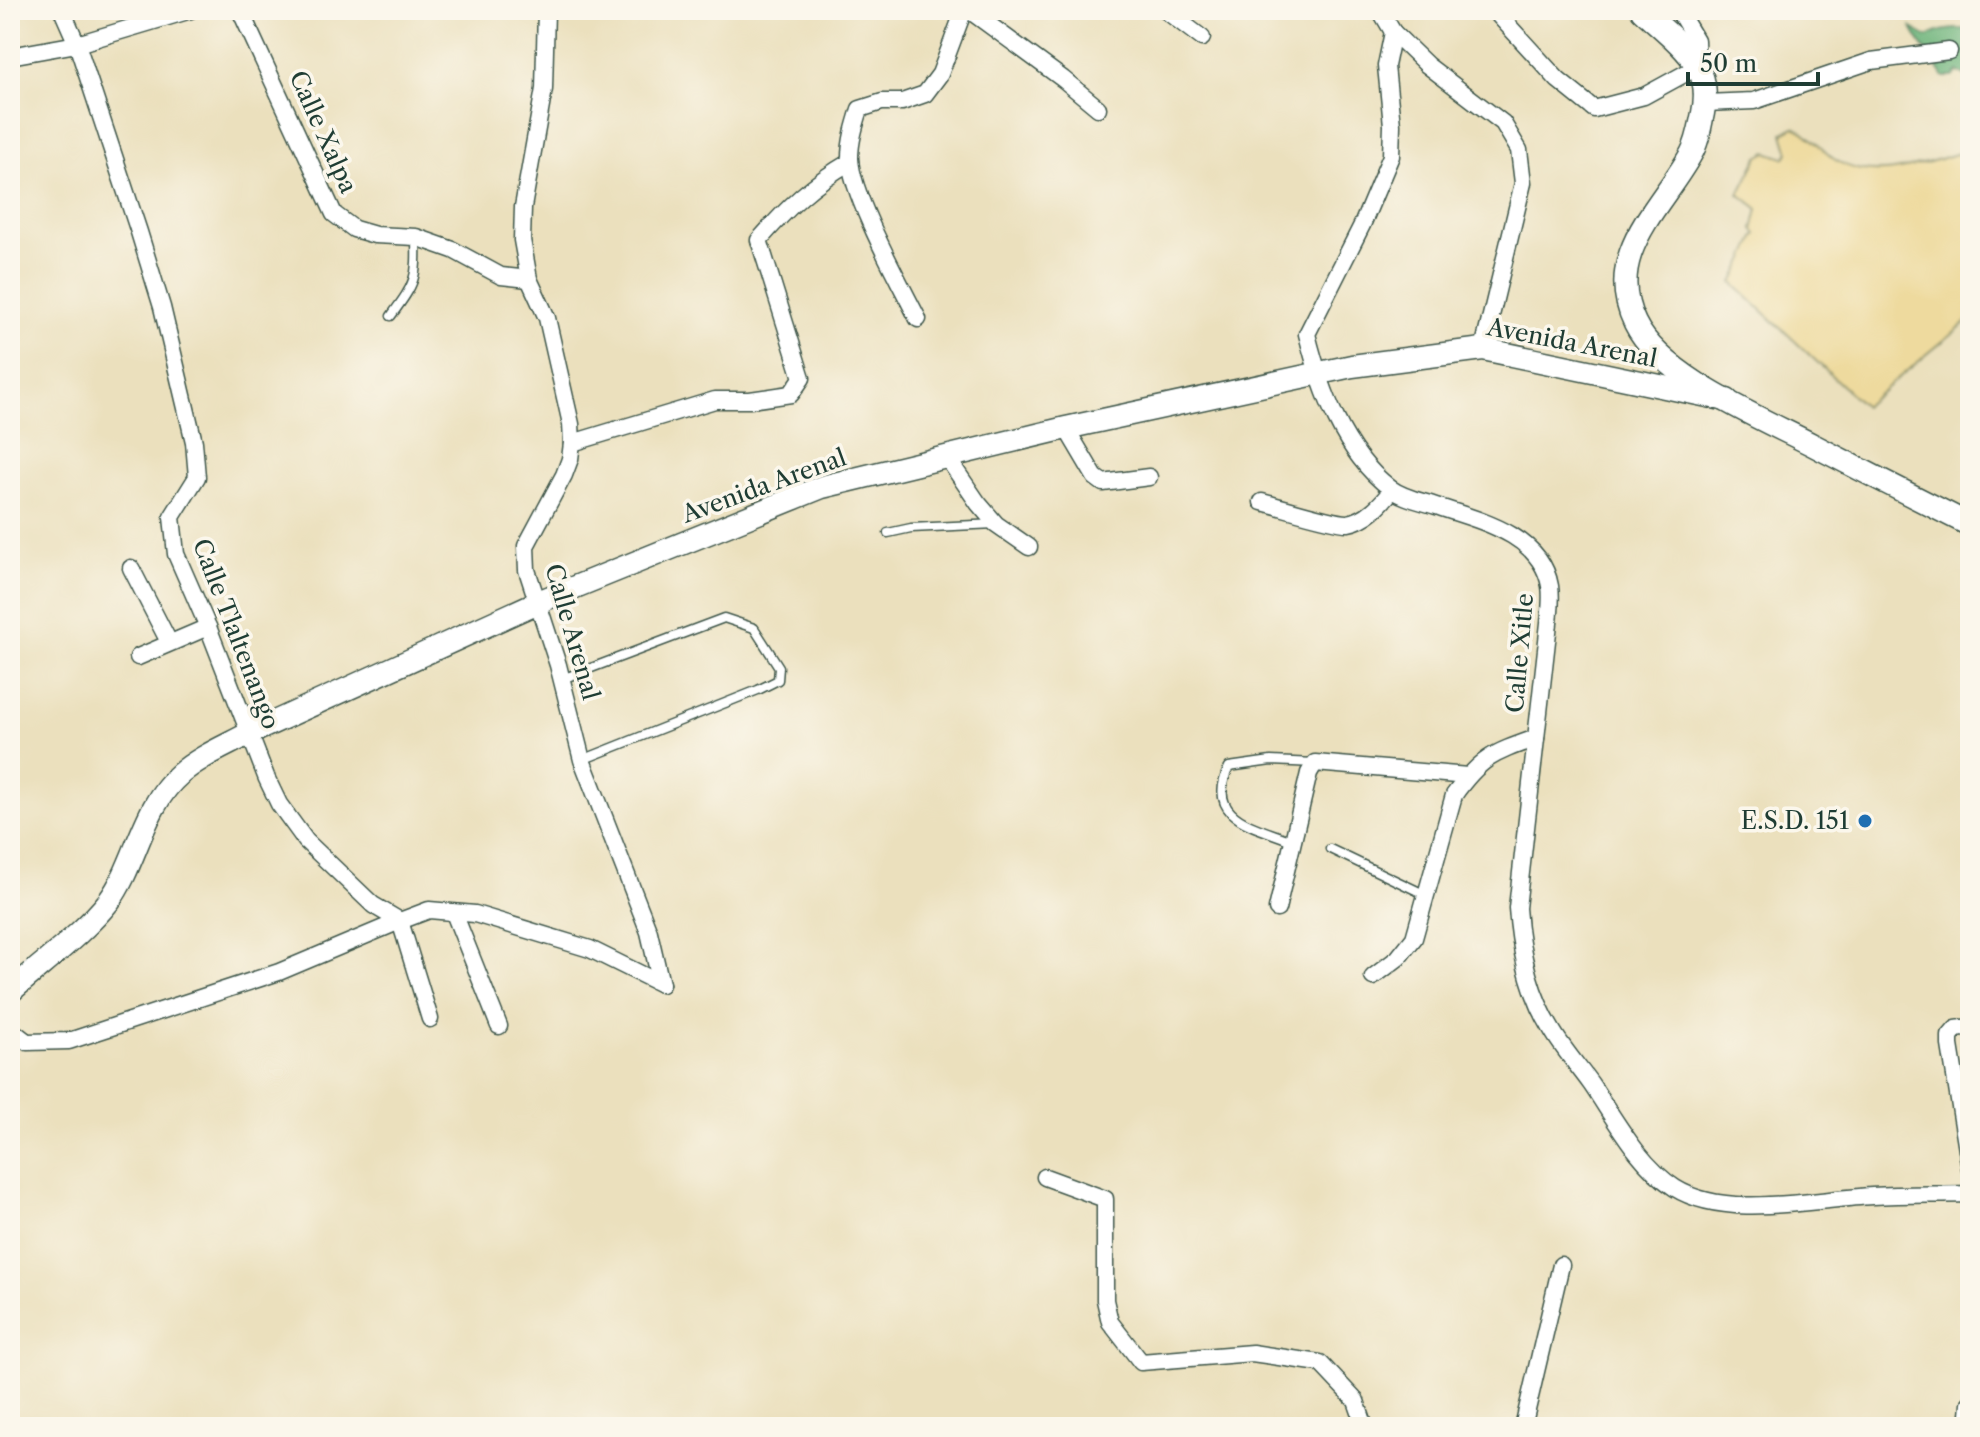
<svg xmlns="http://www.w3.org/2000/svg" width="1980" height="1437" font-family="'Libre Caslon Text',serif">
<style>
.forest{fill:#6cb379;stroke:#467856;stroke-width:2}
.sand{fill:#eeda9e;stroke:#868c69;stroke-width:2}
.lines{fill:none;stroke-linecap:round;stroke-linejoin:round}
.lane-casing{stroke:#3e5549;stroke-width:11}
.street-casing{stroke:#3e5549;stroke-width:19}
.secondary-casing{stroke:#3e5549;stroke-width:25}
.lane{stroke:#fff;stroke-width:8}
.street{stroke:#fff;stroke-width:16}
.secondary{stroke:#fff;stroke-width:22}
.poi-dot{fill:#1f6fb2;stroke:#fbf7ec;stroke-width:3}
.labels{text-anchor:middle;stroke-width:7;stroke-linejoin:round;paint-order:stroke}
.street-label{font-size:24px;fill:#1f3d34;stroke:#fbf7ec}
.poi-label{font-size:24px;fill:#1f3d34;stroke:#fbf7ec;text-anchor:end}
</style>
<rect width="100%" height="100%" fill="#fbf7ec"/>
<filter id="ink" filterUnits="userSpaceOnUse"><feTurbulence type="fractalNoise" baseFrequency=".0125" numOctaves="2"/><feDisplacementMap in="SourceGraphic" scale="16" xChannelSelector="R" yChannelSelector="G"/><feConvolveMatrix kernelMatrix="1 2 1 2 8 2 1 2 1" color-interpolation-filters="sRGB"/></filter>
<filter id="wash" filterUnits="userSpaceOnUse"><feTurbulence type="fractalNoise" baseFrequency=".006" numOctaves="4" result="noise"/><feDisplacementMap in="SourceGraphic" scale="32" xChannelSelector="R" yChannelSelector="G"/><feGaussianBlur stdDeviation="1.8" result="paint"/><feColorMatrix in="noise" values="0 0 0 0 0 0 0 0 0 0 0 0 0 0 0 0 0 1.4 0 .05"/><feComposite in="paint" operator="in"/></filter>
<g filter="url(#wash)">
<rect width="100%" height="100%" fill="#ebe0bd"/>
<path class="forest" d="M1912,28L1928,37C1939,29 1957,28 1970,30V77L1958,72L1953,77H1944C1934,60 1921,46 1912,28Z"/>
<path class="sand" d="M1794,127C1810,132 1822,152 1837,161C1877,185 1929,161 1970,150V319L1864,406L1733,283L1757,234L1753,230L1758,209L1739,194L1758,157L1767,152L1784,158L1789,153L1783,133Z"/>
</g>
<g filter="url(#ink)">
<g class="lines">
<defs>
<g id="lane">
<path d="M391,316C416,282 417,279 416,237"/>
<path d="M888,533L911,528L996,524"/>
<path d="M562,679L724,618L754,628L779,667L778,680L758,690L582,760"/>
<path d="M1292,841C1255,826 1204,819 1229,767L1271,761L1315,763"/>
<path d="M1330,849L1426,895"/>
</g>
<g id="street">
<path d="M62,10L77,44L139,232L162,307L194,442L197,477L172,517L176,554L208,627L267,779L279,804L306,841L373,905L400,921L429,910L475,914L590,949L661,984"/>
<path d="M240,10L334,214L354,229L375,235L416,237L453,250L501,276L529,279"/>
<path d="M546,10L544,89L523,207L522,240L529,279L547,318L571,424L572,443L570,459L564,475L526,546L527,570L558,665L582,760L649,932L661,984"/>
<path d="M969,10L1063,79L1098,108"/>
<path d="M1165,10L1202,38"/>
<path d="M1380,10L1393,32L1427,65L1503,123L1519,150L1523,183L1483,349"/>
<path d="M1494,10L1558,80L1594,109L1644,96L1697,67L1696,40L1678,10"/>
<path d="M1393,32L1386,66L1392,125L1391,156L1362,225L1307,334C1321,390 1343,452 1390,488C1403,498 1421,501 1436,506C1478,520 1541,534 1550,586C1552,598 1550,611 1549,623L1517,908C1520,950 1529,993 1552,1030C1563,1049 1578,1066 1591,1084C1615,1119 1638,1164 1675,1188C1726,1220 1814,1199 1872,1196C1905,1194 1938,1195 1970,1194"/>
<path d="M10,56L77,44L191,10"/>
<path d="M1705,103L1754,101L1871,61L1949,51"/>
<path d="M918,319C900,283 851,195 850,158C850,141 855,125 860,109L882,102H902L925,94L940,74L964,10"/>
<path d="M1066,428L1095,477L1103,483L1149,477"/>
<path d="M572,443L715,400H750L791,394L802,378L759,240C788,207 812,184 850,162"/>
<path d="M946,456L978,503L996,524L1029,547"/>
<path d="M1262,502C1279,506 1335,524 1348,523C1367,520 1381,504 1392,490"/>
<path d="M131,568L169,642"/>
<path d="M138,657L208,627"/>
<path d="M1277,909L1309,773L1315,763L1468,776"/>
<path d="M454,913L499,1026"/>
<path d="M1373,977L1398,958L1414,938L1454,795C1481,757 1494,753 1536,738"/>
<path d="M1970,1027L1956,1029L1950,1036V1045L1970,1169"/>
<path d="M10,1029L27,1042L69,1041L279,972L400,921L430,1019"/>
<path d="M1045,1177L1105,1199V1300L1110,1322L1141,1362L1252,1353L1320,1363L1356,1401L1365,1427"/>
<path d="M1523,1427L1561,1265"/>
<path d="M1968,1427L1970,1403"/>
</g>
<g id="secondary">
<path d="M1642,10C1660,27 1684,45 1697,66C1706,80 1706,98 1703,113C1700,127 1698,142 1691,154C1661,208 1602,255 1635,323C1661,377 1761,418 1813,445C1865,472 1918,499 1970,525"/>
<path d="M10,992C41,964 83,934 109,901C136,865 143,805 180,774C199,757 226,746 248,734L538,602L822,487L1066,428L1352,366L1483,349L1727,400"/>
</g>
</defs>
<use href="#lane" class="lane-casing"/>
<use href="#street" class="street-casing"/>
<use href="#secondary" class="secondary-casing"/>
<use href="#lane" class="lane"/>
<use href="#street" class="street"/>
<use href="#secondary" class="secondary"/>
</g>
</g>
<circle class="poi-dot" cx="1865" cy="821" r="8"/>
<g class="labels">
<g class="street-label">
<text transform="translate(323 132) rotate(66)" y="8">Calle Xalpa</text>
<text transform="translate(1572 343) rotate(11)" y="8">Avenida Arenal</text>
<text transform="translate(764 486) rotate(-20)" y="8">Avenida Arenal</text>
<text transform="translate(572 632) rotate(74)" y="8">Calle Arenal</text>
<text transform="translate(236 634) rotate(69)" y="8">Calle Tlaltenango</text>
<text transform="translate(1520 653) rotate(-85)" y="8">Calle Xitle</text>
</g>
<g class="poi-label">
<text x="1849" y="829">E.S.D. 151</text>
</g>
</g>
<rect width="1980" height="1437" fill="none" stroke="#fbf7ec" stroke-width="40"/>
<path d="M1688 72v12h130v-12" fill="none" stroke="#1f3d34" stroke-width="4"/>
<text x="1700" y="72" font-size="24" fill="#1f3d34" stroke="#fbf7ec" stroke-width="6" paint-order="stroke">50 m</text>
</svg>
